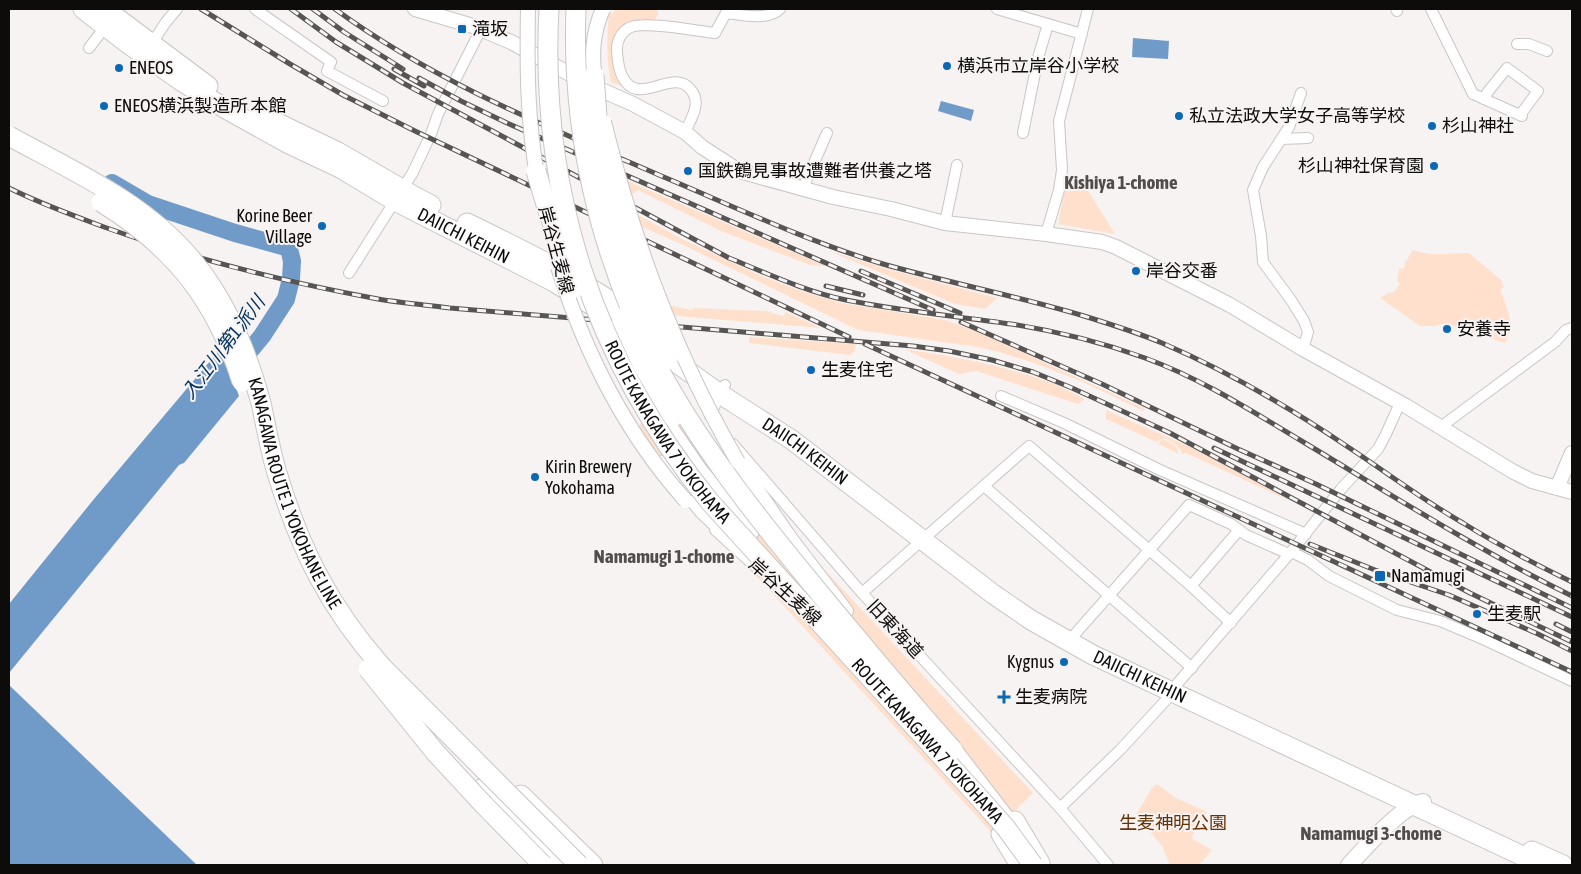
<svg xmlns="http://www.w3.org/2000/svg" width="1581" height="874" font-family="'Asap Condensed','Noto Sans JP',sans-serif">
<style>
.green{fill:#ffe0cc}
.water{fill:#709bc9}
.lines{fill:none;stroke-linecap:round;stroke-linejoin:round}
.river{stroke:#709bc9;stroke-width:18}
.street-casing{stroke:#c9c6c4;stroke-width:12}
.secondary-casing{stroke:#c9c6c4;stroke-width:16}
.primary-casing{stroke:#c9c6c4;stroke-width:18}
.highway-casing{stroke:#c9c6c4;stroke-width:21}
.street{stroke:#fff;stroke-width:10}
.secondary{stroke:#fff;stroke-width:14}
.primary{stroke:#fff;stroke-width:16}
.highway{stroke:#fff;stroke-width:19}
.rail-casing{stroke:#575554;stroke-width:5}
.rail{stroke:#f6f3f2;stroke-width:3;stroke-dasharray:9;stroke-linecap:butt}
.secondary-bridge-casing{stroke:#c9c6c4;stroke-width:16;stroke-linecap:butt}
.highway-bridge-casing{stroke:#c9c6c4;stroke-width:21;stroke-linecap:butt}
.secondary-bridge{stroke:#fff;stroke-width:14}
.highway-bridge{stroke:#fff;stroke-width:19}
.poi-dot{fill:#0b68b5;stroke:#f6f3f2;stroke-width:2}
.labels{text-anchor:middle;stroke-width:4;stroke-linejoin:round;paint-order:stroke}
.poi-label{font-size:18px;fill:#0d0c0b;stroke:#f6f3f2;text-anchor:start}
.street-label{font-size:18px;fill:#0d0c0b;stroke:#f6f3f2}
.park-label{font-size:18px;fill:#663307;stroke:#f6f3f2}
.neighbourhood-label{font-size:19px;font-weight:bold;fill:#504d4c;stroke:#f6f3f2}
.water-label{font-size:19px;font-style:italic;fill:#043560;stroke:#f6f3f2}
</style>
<rect width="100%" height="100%" fill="#f6f3f2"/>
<g class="green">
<path d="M615,9H655L658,11V15L653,22C646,23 628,24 622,27C606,38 617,74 624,87L611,82C606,58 607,36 609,12L614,13Z"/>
<path d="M598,166L641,187L826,266L810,265L721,231L638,190L633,194L600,175Z"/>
<path d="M1067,179L1087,189L1115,234L1058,224Z"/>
<path d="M603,196L684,240L757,274L801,291L841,303L945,320L971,329L1144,408L1143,411L1083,382L1034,363L999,352L978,347L858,330L681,244L606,211Z"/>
<path d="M1413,250C1432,257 1448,253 1469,253L1501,280L1504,287L1500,290C1507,308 1516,324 1505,343L1445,323L1435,326H1420L1380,298L1388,293L1394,292L1400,284L1397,281L1399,269L1404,268L1405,263Z"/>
<path d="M829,251L891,270L997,298L985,309L955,304Z"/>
<path d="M639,304L673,306L692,310L694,308L766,311L783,316L786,312L821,328L642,313Z"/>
<path d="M749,337L856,344L854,352L850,355L749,343Z"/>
<path d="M904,349C953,356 1000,365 1046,381C1060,386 1072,393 1085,399L1078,404L976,371L959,374Z"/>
<path d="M664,398L1033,793L992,833L629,437Z"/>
<path d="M1106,410L1188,446L1239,472L1292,502L1186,453L1182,454C1180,446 1171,441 1164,438L1156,442L1106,419Z"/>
<path d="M1163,439C1170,442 1178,446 1179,454L1158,444Z"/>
<path d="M1157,784L1176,798L1207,812L1191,838L1212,850L1199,865H1170L1162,846L1136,815L1152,788Z"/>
</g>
<g class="water">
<path d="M1133,38L1169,41L1168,59L1132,57Z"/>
<path d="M941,101L974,110L971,121L938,111Z"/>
<path d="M221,348L239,396L184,463L179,465L9,673V604L94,499Z"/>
<path d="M9,685L197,865H9Z"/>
</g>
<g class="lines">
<path class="river" d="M112,183L148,204L235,233L286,247L289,249L292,261L291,279L286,299L262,336L237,366"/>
<defs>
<g id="street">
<path d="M255,9L331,62L327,71L383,101"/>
<path d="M997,9L1082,34"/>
<path d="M1396,9L1397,11"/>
<path d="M1431,9L1473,94L1522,116"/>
<path d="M152,43L166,22L177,9"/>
<path d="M1517,44H1529L1547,51"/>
<path d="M89,48L108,23"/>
<path d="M1301,93L1289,127L1263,167L1253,190L1261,236L1263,262L1291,300L1304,321L1308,332L1303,349"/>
<path d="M1484,99L1487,93L1507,68L1538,91L1520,115"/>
<path d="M685,132C691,119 702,103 691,90C674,67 642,105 625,81C619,73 618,62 617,52C616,42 621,31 631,27C646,21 697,31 715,33L726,13C743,15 767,21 780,9"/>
<path d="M1023,133L1038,58L1048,24"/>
<path d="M1281,139L1308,138"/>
<path d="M803,188L827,133"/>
<path d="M945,223L957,165"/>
<path d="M1046,234L1059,190L1062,170L1059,121L1088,9"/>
<path d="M349,273L412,174L431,134L438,114L481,29"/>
<path d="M1001,396L1064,423L1160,470L1306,534"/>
<path d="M710,416L720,394L725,385"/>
<path d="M1443,428L1446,423L1555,342L1566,330L1572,328"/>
<path d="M733,444L862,593L1060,808L1108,865"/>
<path d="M984,486L1192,668"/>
<path d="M1291,552L1308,560L1329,576L1397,610L1440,621L1485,640L1572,681"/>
<path d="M1191,586L1239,530"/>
<path d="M862,593L1029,446L1191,586L1231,623"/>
<path d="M1075,634L1189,505L1231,524L1246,535L1289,554"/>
<path d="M1060,808L1120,750L1167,699L1177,684L1291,552L1341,489L1378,449L1386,434L1400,403"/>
</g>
<g id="secondary">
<path d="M415,9L473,26L511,42L590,85L633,104L685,132L702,147L739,171L833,197L891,209L945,223L1046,234L1102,242L1116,247L1230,305L1303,349L1406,406L1512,471L1532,481L1572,492"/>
<path d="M738,462L790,538L846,611"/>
<path d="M1557,488L1572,453"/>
<path d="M717,529L761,569"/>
<path d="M949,742L1006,816"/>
</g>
<path id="primary" d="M1349,865C1365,848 1401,806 1423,802"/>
<g id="highway">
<path id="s1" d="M83,9L127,43L181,81L226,109L289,144L342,169L395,201L554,282L611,317L632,332"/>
<path d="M105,9L208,86"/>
<path d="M261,115L338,152L414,196L431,205"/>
<path d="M467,223C527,252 586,281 640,322"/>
<path id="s2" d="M657,349L720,394L792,440L993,594L1031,620L1093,655L1542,865"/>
<path d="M662,419L697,470L749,532"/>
<path d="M666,464L704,510L727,532"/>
<path d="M481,789L559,865"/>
<path d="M521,795L593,865"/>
<path d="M1015,821L1040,863"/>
<path d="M1001,834L1020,865"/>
<path d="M1532,851L1563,865"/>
</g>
</defs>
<use href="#street" class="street-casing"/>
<use href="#secondary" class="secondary-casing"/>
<use href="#primary" class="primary-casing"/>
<use href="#highway" class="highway-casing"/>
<use href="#street" class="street"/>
<use href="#secondary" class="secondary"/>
<use href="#primary" class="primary"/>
<use href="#highway" class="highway"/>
<defs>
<g id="rail">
<path d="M201,9L290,64L343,95L417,132L849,337"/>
<path d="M291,9L336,42L403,83L729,258C766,273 807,292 846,300C900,311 956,316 1011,324C1056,331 1101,342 1145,358C1200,378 1250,410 1300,440C1390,494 1478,550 1572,596"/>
<path d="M313,9L344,32L403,69"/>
<path d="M335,9C433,81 548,127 659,175C733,206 806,241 883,264C950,283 1017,296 1084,316C1110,324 1136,332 1162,343C1227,371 1289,407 1348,447C1386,472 1423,500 1463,523C1498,545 1535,564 1572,582"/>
<path d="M394,69L424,86"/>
<path d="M419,78L461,101L507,123L933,310"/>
<path d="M9,188C39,203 72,215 104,227C193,259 285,282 378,299C402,303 426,305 450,308L913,346L949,351L992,360L1033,372L1072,388L1170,433L1470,593L1572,642"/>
<path d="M861,271L960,313"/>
<path d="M826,286L863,295"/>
<path d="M961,322L1102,384L1238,449L1316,484L1572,608"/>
<path d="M865,344L1572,672"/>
<path d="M1214,448L1572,617"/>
<path d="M1310,544L1375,570L1449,595L1538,634L1572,651"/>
<path d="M1556,624L1572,632"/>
</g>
</defs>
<use href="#rail" class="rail-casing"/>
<use href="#rail" class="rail"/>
<defs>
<g id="secondary-bridge">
<path d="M528,9C527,65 527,124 538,180"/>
<path d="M596,84C591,57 592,34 603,9"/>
<path d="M604,122C633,240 676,356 738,462"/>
<path d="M558,267C585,353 626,434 686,501"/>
</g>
<g id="highway-bridge">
<path id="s3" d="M549,9C539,193 594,359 710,502L984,803L1006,828L1033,865"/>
<path d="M576,9C571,135 601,261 661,373C705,453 764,526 822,596C865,648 908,700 953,750"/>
<path d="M594,75L598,131L608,189L617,221L645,305L668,360"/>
<path id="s4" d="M9,136C73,171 145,203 192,260C227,302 247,351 261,403C266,426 270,450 277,473C300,549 329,607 382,667L579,865"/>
<path d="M536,171L548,211L575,288"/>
<path d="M101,202C174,247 216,300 242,382"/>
<path d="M621,318L643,366L673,417"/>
<path d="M368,669L435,752L484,805L543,865"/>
</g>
</defs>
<use href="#secondary-bridge" class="secondary-bridge-casing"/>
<use href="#highway-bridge" class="highway-bridge-casing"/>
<use href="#secondary-bridge" class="secondary-bridge"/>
<use href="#highway-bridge" class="highway-bridge"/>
</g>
<g class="poi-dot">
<rect x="457" y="24" width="10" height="10" rx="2.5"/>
<circle cx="947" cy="66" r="5"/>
<circle cx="119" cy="68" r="5"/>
<circle cx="104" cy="106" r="5"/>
<circle cx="1179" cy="116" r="5"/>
<circle cx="1432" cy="126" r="5"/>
<circle cx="1434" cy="166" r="5"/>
<circle cx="688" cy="171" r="5"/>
<circle cx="322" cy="226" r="5"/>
<circle cx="1136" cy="271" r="5"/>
<circle cx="1447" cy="329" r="5"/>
<circle cx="811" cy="370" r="5"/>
<circle cx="535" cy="477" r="5"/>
<rect x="1374" y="570" width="12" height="12" rx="2.5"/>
<circle cx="1477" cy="614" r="5"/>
<circle cx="1064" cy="662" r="5"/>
<path d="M1001.5 689.5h5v5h5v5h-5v5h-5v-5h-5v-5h5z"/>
</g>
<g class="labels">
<g class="poi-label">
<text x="472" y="35">滝坂</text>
<text x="957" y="72">横浜市立岸谷小学校</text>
<text x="129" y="74">ENEOS</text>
<text x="114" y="112">ENEOS横浜製造所 本館</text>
<text x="1189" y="122">私立法政大学女子高等学校</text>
<text x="1442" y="132">杉山神社</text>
<text x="1424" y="172" text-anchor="end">杉山神社保育園</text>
<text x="698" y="177">国鉄鶴見事故遭難者供養之塔</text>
<text x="312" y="222" text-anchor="end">Korine Beer<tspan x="312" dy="21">Village</tspan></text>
<text x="1146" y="277">岸谷交番</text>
<text x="1457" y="335">安養寺</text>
<text x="821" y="376">生麦住宅</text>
<text x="545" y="473">Kirin Brewery<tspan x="545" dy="21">Yokohama</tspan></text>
<text x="1391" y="582">Namamugi</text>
<text x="1487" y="620">生麦駅</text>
<text x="1054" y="668" text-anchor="end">Kygnus</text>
<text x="1015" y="703">生麦病院</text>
</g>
<g class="street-label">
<text dy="6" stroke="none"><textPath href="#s1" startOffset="444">DAIICHI KEIHIN</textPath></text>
<text transform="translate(556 250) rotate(75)" y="6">岸谷生麦線</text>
<text dy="6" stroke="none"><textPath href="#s3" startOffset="449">ROUTE KANAGAWA 7 YOKOHAMA</textPath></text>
<text dy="6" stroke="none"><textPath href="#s2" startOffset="180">DAIICHI KEIHIN</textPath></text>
<text dy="6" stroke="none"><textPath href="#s4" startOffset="479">KANAGAWA ROUTE 1 YOKOHANE LINE</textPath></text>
<text transform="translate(785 592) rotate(42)" y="6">岸谷生麦線</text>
<text transform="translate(895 629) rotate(47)" y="6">旧東海道</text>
<text dy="6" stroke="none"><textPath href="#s2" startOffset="585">DAIICHI KEIHIN</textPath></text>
<text dy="6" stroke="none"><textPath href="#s3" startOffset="854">ROUTE KANAGAWA 7 YOKOHAMA</textPath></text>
</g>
<g class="park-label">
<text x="1173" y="829">生麦神明公園</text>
</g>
<g class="neighbourhood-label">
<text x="1121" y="189">Kishiya 1-chome</text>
<text x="664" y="563">Namamugi 1-chome</text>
<text x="1371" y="840">Namamugi 3-chome</text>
</g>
<g class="water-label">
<text transform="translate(223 347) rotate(-53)" y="7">入江川第1派川</text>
</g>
</g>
<rect width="1581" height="874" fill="none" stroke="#0d0c0b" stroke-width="20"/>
</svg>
